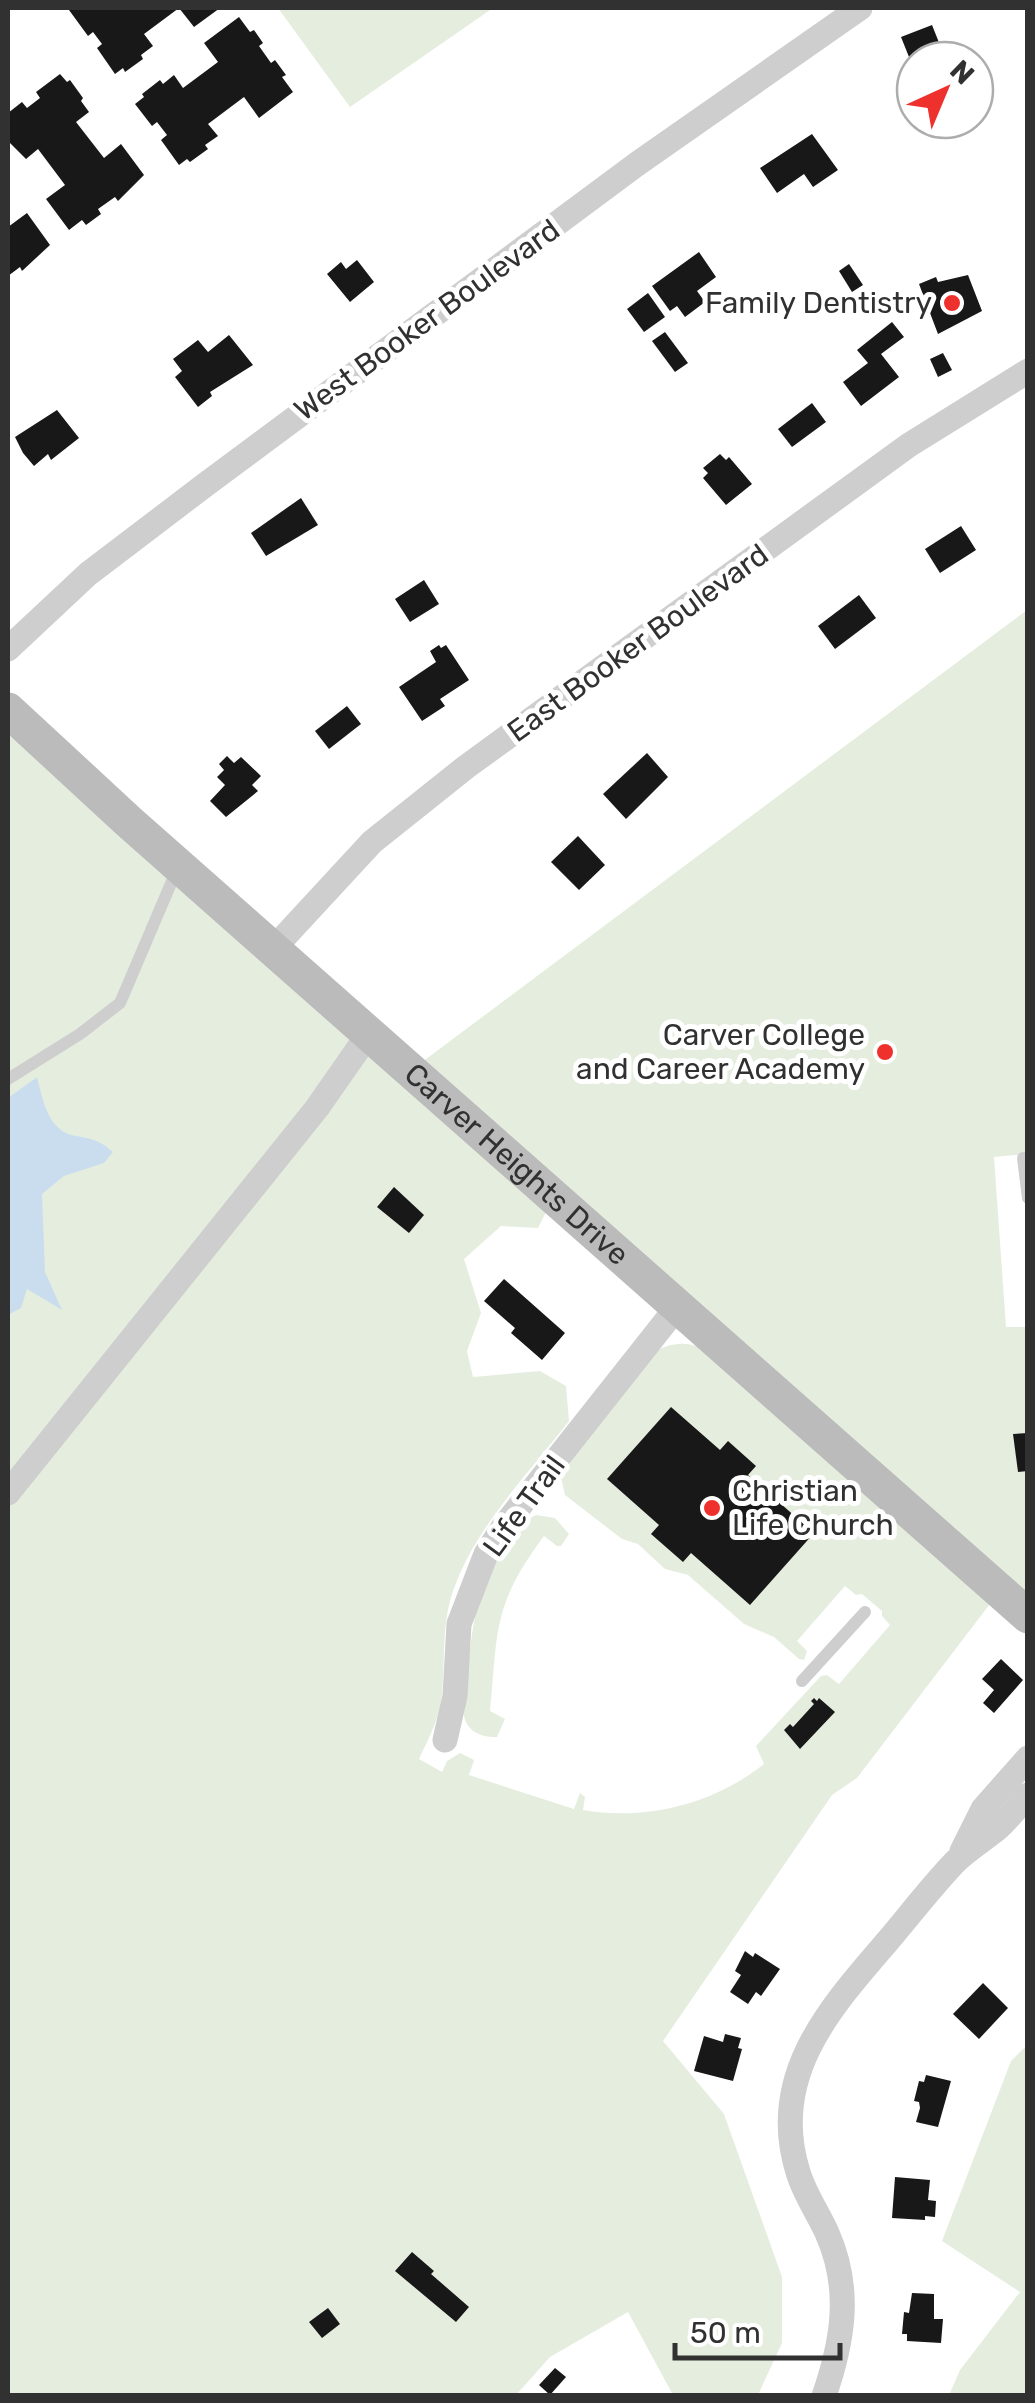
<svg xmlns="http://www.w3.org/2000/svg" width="1035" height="2403" font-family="Rubik,sans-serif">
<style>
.green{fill:#e5eede}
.water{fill:#caddee}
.building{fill:#181818}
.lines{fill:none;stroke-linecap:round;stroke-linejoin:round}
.lane{stroke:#cecece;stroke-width:12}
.street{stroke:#cecece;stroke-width:25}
.secondary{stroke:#bbb;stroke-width:35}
.poi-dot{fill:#ee312d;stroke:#fff;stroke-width:4}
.labels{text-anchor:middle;stroke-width:10;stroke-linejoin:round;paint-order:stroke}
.poi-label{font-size:30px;fill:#313131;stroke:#fff;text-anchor:end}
.street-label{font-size:30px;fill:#313131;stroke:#fff}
</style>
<rect width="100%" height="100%" fill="#fff"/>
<g class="green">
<path d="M278,8H493L350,107Z"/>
<path d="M1027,610V1154L994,1157L1006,1327H1025L1027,1361V1596L414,1068Z"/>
<path d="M8,723L550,1204L538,1228L501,1226L464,1259L481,1313L467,1351L473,1377L540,1371L566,1386L569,1421C527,1476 469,1533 450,1601C442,1632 445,1663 442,1694C440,1717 429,1738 419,1759L442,1772L447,1761L460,1753L474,1760L469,1775L574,1809L580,1793L585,1797L583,1810C646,1821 714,1804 764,1764L756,1746L821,1676L827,1675L839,1684L890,1625L882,1616V1611L862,1594L856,1595L845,1586L797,1641L807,1651L804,1660L799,1659L774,1637L744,1624L688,1575L665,1569L638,1544L622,1539L565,1495L561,1478L564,1469L655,1351C690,1334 705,1350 736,1368L996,1596L857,1778L832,1795L663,2041L724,2114L782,2277V2343L758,2395H673L628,2312L550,2357L516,2395H8Z"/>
<path d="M536,1515L555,1518L569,1534L561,1546H557L544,1536C492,1606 498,1630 490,1711L505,1719L497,1737C484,1738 470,1733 465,1720C461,1708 467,1693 467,1681C472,1627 475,1587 509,1542C518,1531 524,1521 536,1515Z"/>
<path d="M1027,2045V2395H949L960,2370L1020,2292L942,2241L1011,2061Z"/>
</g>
<path class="water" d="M37,1077C43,1100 48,1132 76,1136C93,1139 99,1140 113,1152L104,1163L64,1176L42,1194L45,1272L62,1310L27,1289L21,1308L8,1315V1098Z"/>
<g class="building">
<path d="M72,8H220L194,27L179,8L144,34L153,46L141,55L143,59L125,72L123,68L115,74L97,48L102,44L93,32L88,36L69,10Z"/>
<path d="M239,17L250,32L254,30L263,43L259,46L271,63L275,60L286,75L282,77L293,92L259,118L244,97L208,124L218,136L205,145L208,149L190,162L187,159L179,165L161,140L167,135L157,122L152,126L135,104L144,97L142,94L160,80L163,84L174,75L183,88L218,62L204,43Z"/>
<path d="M932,25L946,60H915V72L901,37Z"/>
<path d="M60,74L67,82L70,80L83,98L81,101L89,112L76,122L104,158L121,144L144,175L118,201L115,197L98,209L101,214L86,225L82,220L69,230L46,199L65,185L38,149L26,159L8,141V113L22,102L27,108L40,98L36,92Z"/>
<path d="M812,134L838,170L813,187L804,174L777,193L760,168Z"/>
<path d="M27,213L50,245L22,271L20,267L8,276V227Z"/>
<path d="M699,252L716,277L697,291L705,302L685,317L677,306L670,311L652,286Z"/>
<path d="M357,260L374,282L350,302L327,274L341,262L346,269Z"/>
<path d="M849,264L863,285L852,292L839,271Z"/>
<path d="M968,275L982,311L938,334L919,284L936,277L938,282Z"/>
<path d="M648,293L665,317L644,332L627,309Z"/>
<path d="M892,322L904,337L881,354L899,377L861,406L843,382L868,363L857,350Z"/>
<path d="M665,332L688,363L675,372L652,341Z"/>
<path d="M229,335L253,365L210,392L212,396L198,407L175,377L182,371L173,359L198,340L208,352Z"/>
<path d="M943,353L952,370L938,377L930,359Z"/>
<path d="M812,403L826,422L792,447L778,429Z"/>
<path d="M57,410L79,438L51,460L48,454L34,466L23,453L15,437Z"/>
<path d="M720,454L726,460L729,457L752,484L726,505L703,478L708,473L703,468Z"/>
<path d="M301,498L318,525L266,556L251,533Z"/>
<path d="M961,526L976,550L940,573L925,549Z"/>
<path d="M424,580L439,604L410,622L395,599Z"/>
<path d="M859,595L876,618L835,649L818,626Z"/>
<path d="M439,645L441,648L446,645L469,680L440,699L445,706L422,721L399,687L436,662L430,651Z"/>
<path d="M347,706L361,724L329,749L315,731Z"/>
<path d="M647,753L668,777L626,819L603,794Z"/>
<path d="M227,756L234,763L241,757L261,776L252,785L258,791L226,817L210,801L225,785L217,777L224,770L219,764Z"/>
<path d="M578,836L605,865L579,890L551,862Z"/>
<path d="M394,1187L424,1215L409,1233L377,1207Z"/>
<path d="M504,1279L565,1333L542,1360L511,1333L515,1328L484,1301Z"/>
<path d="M671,1407L720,1450L728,1441L756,1466L748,1475L814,1533L750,1605L691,1553L683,1562L651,1534L659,1525L607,1479Z"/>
<path d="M1028,1433V1471L1018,1472L1013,1434Z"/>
<path d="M1001,1659L1023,1680L994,1713L983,1703L994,1690L982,1679Z"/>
<path d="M814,1698L817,1701L819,1698L835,1712L800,1749L784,1730L790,1724L793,1727L814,1704L811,1701Z"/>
<path d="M745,1951L753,1957L755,1953L780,1969L761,1996L756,1992L748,2004L730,1992L741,1975L735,1971Z"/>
<path d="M983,1983L1008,2008L979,2039L953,2014Z"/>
<path d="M725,2034L741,2038L738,2048L742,2049L733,2081L694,2071L704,2036L723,2042Z"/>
<path d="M926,2075L951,2081L938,2127L916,2122L920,2108L919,2102L914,2101L919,2081L924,2082Z"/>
<path d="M895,2177L930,2180L928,2200L936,2201L935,2217L925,2216V2220L892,2218Z"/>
<path d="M412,2252L434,2271L431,2274L469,2307L456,2322L395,2271Z"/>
<path d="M912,2293L934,2294V2319H943L941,2343L907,2341V2334H902L904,2312L909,2313Z"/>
<path d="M328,2308L340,2324L322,2338L309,2322Z"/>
<path d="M555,2368L566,2377L550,2395L539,2385Z"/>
</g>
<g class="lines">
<g class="lane">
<path d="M8,1079L80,1034L120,1003L178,867"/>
<path d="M1023,1158L1028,1198"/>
<path d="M802,1681L865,1612"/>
</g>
<g class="street">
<path d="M8,649L88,574L205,485L637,164L860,8"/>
<path d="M274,948L372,842L466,767L909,445L1028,371"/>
<path d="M8,1493L317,1108L370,1032"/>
<path d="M445,1740L455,1696L459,1624L486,1554L504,1526L678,1306"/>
<path d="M962,1851L983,1809L1028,1758"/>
<path d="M824,2396C843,2341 852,2289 827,2233C818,2213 804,2193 798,2172C768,2077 829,2009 886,1943C909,1916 931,1887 955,1862C967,1850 983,1840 997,1829C1008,1819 1018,1807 1028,1795"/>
</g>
<path class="secondary" id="s1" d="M8,710L128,821L1028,1616"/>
</g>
<g class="poi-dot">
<circle cx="952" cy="303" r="10"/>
<circle cx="885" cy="1052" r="10"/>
<circle cx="712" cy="1508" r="10"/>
</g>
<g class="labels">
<g class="poi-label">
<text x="932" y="313">Family Dentistry</text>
<text x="865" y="1045">Carver College<tspan x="865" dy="34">and Career Academy</tspan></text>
<text x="732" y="1501" text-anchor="start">Christian<tspan x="732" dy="34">Life Church</tspan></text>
</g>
<g class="street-label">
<text transform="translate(427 320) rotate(-36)" y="10">West Booker Boulevard</text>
<text transform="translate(638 643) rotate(-36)" y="10">East Booker Boulevard</text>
<text dy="10" stroke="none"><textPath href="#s1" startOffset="682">Carver Heights Drive</textPath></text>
<text transform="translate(524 1506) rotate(-54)" y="10">Life Trail</text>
</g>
</g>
<rect width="1035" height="2403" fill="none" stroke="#313131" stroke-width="20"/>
<g transform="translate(945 90) rotate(44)"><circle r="48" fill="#ffffff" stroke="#adadad" stroke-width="2.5"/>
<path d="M0-8L18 38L0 25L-18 38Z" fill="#ee312d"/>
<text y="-15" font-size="28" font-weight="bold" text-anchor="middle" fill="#313131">N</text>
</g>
<path d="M675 2343v15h165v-15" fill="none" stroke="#313131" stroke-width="5"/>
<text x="690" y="2343" font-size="30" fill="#313131" stroke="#ffffff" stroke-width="8" paint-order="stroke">50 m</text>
</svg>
